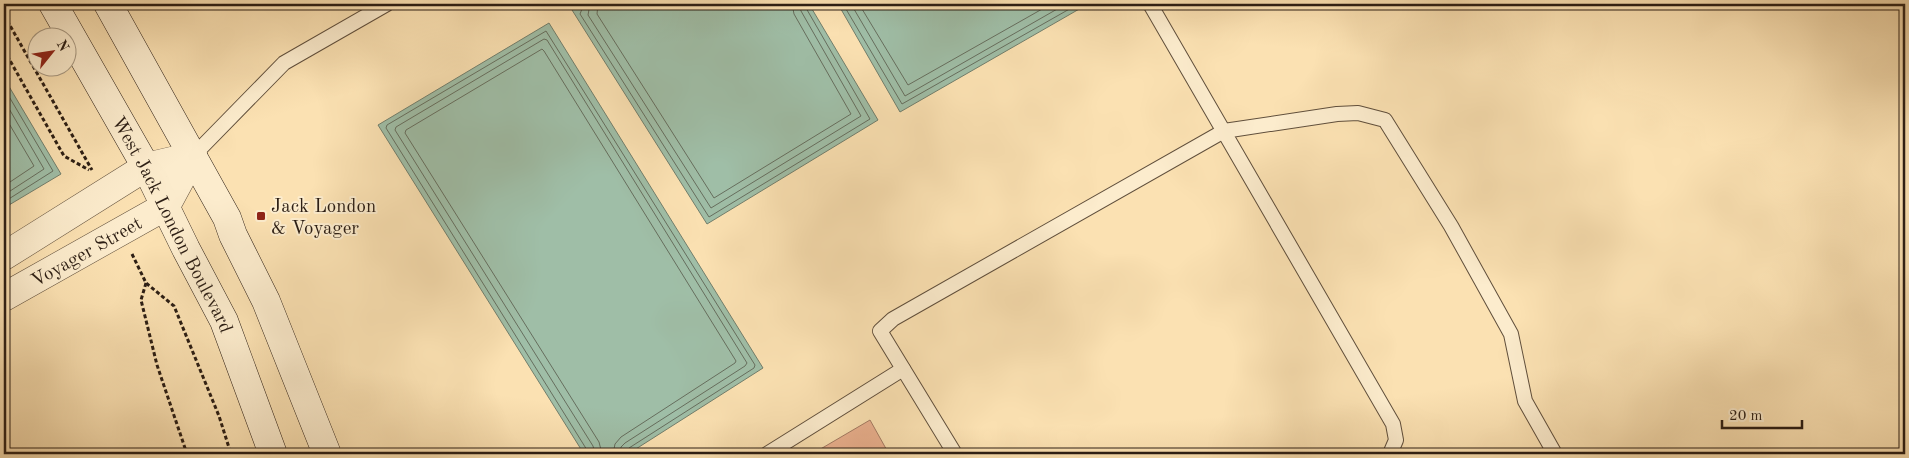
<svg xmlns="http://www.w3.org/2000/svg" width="1909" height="458" font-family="'Old Standard TT',serif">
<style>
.water{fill:#9fbea7;stroke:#717e6c}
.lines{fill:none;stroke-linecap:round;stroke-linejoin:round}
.shore{stroke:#666e5e;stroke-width:1}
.building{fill:#eab08e;stroke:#a47b63}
.service-casing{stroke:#604f3c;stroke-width:16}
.minor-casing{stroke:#604f3c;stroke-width:29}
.secondary-casing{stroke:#2c1e14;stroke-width:29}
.path{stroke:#2c1e14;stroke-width:3;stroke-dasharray:4 2.5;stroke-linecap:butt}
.service{stroke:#fceccd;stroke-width:14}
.minor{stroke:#fceccd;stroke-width:28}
.secondary{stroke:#fceccd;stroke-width:28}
.poi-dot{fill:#8f2418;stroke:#fceccd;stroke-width:2}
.labels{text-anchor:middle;stroke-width:4;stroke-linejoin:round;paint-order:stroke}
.poi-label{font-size:19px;fill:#2c1e14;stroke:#fceccd;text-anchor:start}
.street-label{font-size:19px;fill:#2c1e14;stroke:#fceccd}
</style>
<rect width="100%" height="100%" fill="#fbe1b2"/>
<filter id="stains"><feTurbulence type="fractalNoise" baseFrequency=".004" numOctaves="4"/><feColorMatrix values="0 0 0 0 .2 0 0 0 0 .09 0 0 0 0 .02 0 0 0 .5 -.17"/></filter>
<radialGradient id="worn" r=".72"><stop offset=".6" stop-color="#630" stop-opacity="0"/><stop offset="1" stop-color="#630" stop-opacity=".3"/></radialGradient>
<g class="water">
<path d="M583,4H809L878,120L707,224L572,10Z"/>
<path d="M838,4H1078L1081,8L900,112Z"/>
<path d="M549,23L763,368L628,454H584L378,125Z"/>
<path d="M4,78L61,174L4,208Z"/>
</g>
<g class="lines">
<g class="shore">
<path d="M584,4L580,14L709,217L870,119L806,8L805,4"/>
<path d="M590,4L588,15L711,208L861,116L801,11L799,4"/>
<path d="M598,4L597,14L714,198L851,114L794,14L792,4"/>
<path d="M843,4L902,104L1073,7L1075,4"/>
<path d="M851,4L905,96L1066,4"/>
<path d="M859,4L908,85L1051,4"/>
<path d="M4,88L53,171L4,202"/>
<path d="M4,100L44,169L4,195"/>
<path d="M4,115L34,166L4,186"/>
<path d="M588,454L587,450L386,128L387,125L546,31L755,365L754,368L629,448L626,454"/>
<path d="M595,454L593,446L395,130L396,127L544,39L547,40L747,363L745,366L625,443L621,447L620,454"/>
<path d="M602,454L599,442L405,133L406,130L542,49L544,51L736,361L735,363L621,437L615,444L613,454"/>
</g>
</g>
<path class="building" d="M870,420L889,454H812Z"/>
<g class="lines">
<defs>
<g id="service">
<path d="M1150,4L1393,424L1396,440L1390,454"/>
<path d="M193,156L284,63L387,4"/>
<path d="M767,454L903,369"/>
<path d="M955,454L880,331L893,319L1224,131L1337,114L1358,113L1385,120L1451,226L1511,334L1525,401L1555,454"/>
</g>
<g id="minor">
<path d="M4,256L146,167L193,156"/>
<path id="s1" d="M4,297L166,206L193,156"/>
</g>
<g id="secondary">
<path id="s2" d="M53,4L146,167L186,249L224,321L273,454"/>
<path d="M108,4L227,218L233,235L266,301L327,454"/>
</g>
</defs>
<use href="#service" class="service-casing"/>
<use href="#minor" class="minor-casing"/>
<use href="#secondary" class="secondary-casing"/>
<g class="path">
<path d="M4,15L92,170"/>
<path d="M4,50L64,156L89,170"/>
<path d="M132,254L146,283L174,306L219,416L231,454"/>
<path d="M146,283L141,300L157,365L187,454"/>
</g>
<use href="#service" class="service"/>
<use href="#minor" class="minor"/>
<use href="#secondary" class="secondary"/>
</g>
<rect class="poi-dot" x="256" y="211" width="10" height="10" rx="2.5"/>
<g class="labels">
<g class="poi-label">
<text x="271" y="212">Jack London<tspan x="271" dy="22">&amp; Voyager</tspan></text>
</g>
<g class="street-label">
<text dy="7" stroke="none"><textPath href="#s2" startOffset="251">West Jack London Boulevard</textPath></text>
<text dy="7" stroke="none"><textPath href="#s1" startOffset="94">Voyager Street</textPath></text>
</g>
</g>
<rect width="1909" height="458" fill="none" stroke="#fbe1b2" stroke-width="20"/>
<rect x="5" y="5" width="1899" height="448" fill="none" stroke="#2c1e14" stroke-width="2.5"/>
<rect x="10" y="10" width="1889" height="438" fill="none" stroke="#2c1e14"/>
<g transform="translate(52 52) rotate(60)"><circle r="24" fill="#fceccd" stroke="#a99a83"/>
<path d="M0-4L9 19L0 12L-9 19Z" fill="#8f2418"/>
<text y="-8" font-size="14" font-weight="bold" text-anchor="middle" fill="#2c1e14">N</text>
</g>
<path d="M1722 420v8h80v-8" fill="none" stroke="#2c1e14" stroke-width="2.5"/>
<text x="1729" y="420" font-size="15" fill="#2c1e14" stroke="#fceccd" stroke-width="4" paint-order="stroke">20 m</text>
<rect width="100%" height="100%" filter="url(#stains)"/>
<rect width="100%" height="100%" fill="url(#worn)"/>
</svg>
